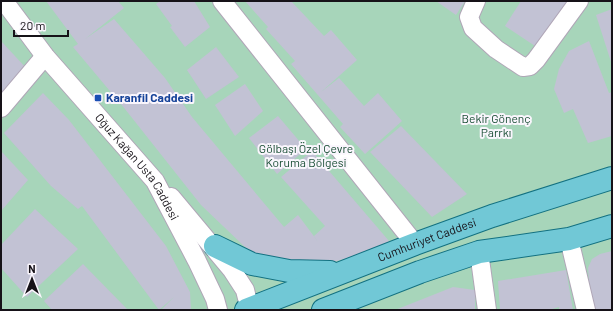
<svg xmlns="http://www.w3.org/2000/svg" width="613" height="311" font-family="Barlow,sans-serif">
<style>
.green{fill:#a7d5ba}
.building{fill:#c2c2d4}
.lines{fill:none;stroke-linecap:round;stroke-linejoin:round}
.minor-casing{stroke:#b0a6b7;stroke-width:20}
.major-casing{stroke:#137181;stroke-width:24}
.minor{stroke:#fff;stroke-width:18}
.major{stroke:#71c8d6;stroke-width:22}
.transit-dot{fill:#1a4fb4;stroke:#faf6fd;stroke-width:1.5}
.labels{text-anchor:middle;stroke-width:4;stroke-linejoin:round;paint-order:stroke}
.transit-label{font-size:12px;font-weight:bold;fill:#164399;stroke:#faf6fd;text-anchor:start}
.park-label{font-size:12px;fill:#1b4f36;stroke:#faf6fd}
.street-label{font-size:12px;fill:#161218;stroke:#faf6fd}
</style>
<rect width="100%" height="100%" fill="#f1e6f8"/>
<rect class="green" x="1" y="1" width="611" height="309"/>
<g class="building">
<path d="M46,1H118L124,8L85,39L114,19L165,78L192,117L284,227L298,215L319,243L314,236L325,226L281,177L312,151L389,241L385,248L333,262L313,265L262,258L245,247L201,205L125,109L73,47L78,44Z"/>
<path d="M160,1H194L210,27L185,47L170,27L172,26L156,4Z"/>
<path d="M245,1H291L324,36L331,30L357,60L321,92L339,78L364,106L378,93L402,121L365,154L340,127L343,124L291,64L295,61L266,29L268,27Z"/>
<path d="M436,1H465L456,15Z"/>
<path d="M521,1H572L538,48L505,26Z"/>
<path d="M612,9V65L596,15Z"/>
<path d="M1,41L28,70L1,100Z"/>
<path d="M589,41L609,93L612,92V136L588,143L573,109L564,113L554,89L559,69L569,51Z"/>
<path d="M216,47L239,77L206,99L187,70Z"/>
<path d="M245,84L263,111L235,136L215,105Z"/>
<path d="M43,93L69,120L166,246L190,292L191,310H161L174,297L159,310L82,206L78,209L51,186L4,133Z"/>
<path d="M278,116L306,149L277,174L249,138Z"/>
<path d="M401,126L467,194L432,217L370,152Z"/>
<path d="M1,151L28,180L1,211Z"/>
<path d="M35,209L78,249L27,297L1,268V245Z"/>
<path d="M612,251V310H595L589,281L588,268L592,259L600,254Z"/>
<path d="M83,264L128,310H52L44,301Z"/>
<path d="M566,270L573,310H559V307L549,310H500L498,281Z"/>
<path d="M453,287L475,290V310H395Z"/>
</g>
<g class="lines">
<defs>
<g id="minor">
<path id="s1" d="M4,1L45,56L155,181L197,261L215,299L218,310"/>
<path d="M222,1L415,244"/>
<path d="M476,1L469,17L473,28L496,49L523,67L530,66L536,60L579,1"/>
<path d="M1,108L45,56"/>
<path d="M171,197L232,270L245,290L250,310"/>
<path d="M569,239L586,310"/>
<path d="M479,252L487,310"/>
</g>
<g id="major">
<path d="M215,246L252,264L289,271L330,272"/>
<path id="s2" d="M246,310L415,244L492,216L612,178"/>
<path d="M323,310L420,272L479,252L569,239L612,226"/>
</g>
</defs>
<use href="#minor" class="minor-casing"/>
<use href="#major" class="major-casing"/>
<use href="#minor" class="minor"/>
<use href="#major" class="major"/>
</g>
<rect class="transit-dot" x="94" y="94" width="8" height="8" rx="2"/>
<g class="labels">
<g class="transit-label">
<text x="106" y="102">Karanfil Caddesi</text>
</g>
<g class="park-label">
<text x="496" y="123">Bekir Gönenç<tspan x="496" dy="14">Parrkı</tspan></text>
<text x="306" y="153">Gölbaşı Özel Çevre<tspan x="306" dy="14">Koruma Bölgesi</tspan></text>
</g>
<g class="street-label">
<text dy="4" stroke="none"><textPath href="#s1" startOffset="213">Oğuz Kağan Usta Caddesi</textPath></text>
<text dy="4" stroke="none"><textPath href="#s2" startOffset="194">Cumhuriyet Caddesi</textPath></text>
</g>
</g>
<rect width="613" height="311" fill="none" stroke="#161218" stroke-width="4"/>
<g transform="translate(32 279)" stroke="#faf6fd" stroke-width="3" paint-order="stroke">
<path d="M0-3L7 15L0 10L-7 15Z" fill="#161218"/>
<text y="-6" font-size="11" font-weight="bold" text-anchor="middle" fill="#161218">N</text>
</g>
<path d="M14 30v6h54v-6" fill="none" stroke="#161218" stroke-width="2"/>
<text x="20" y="30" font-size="12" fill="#161218" stroke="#faf6fd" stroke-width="3" paint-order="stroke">20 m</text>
</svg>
